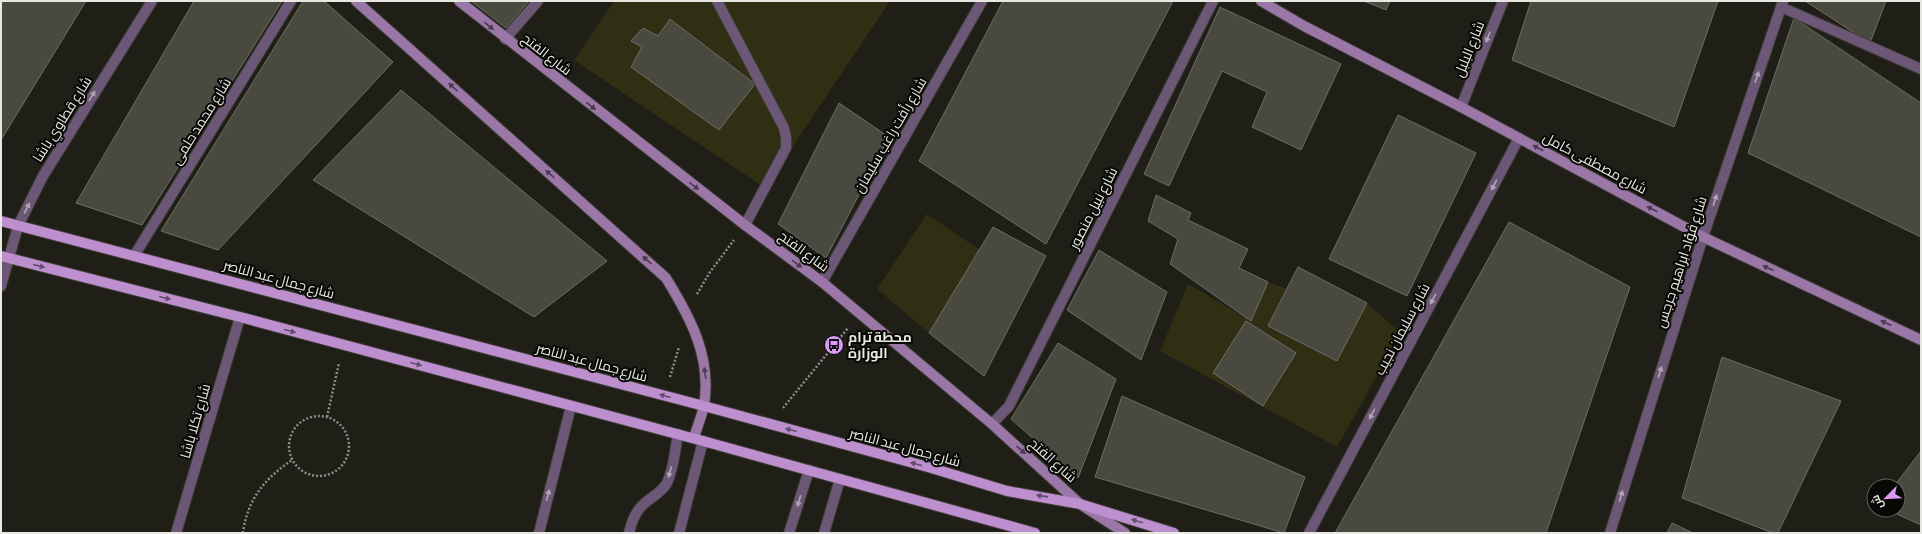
<svg xmlns="http://www.w3.org/2000/svg" width="1922" height="534" font-family="'Asap Condensed',Cairo,sans-serif">
<style>
.green{fill:#302f14}
.building{fill:#494940;stroke:#6c6d64}
.lines{fill:none;stroke-linecap:round;stroke-linejoin:round}
.lane-casing{stroke:#3b3b34;stroke-width:12}
.street-casing{stroke:#3b3b34;stroke-width:12}
.secondary-casing{stroke:#3b3b34;stroke-width:12}
.primary-casing{stroke:#3b3b34;stroke-width:12}
.path{stroke:#8d8d87;stroke-width:2.5;stroke-dasharray:2 2;stroke-linecap:butt}
.lane{stroke:#6d5776;stroke-width:10}
.street{stroke:#6d5776;stroke-width:10}
.secondary{stroke:#9b77a8;stroke-width:10}
.primary{stroke:#be8fcf;stroke-width:10}
.oneway{fill:#4a3a4f}
.oneway2{fill:#b1a7b2}
.oneway3{fill:#634c6a}
.labels{text-anchor:middle;stroke-width:4;stroke-linejoin:round;paint-order:stroke}
.street-label{font-size:14px;fill:#e8e8e3;stroke:#080806}
.poi-label{font-size:14px;font-weight:bold;fill:#e8e8e3;stroke:#080806;text-anchor:start}
</style>
<rect width="100%" height="100%" fill="#1f1f17"/>
<g class="green">
<path d="M614,1H890L765,188L574,60Z"/>
<path d="M927,214L980,250L929,333L877,289Z"/>
<path d="M1268,282L1287,289L1268,326L1337,361L1367,303L1401,333L1337,447L1160,351L1188,284L1250,320Z"/>
</g>
<g class="building">
<path d="M1,1H86L1,140Z"/>
<path d="M194,1H282L142,225L76,203Z"/>
<path d="M303,1H324L393,62L218,250L161,231Z"/>
<path d="M471,1H529L506,28Z"/>
<path d="M1003,1H1173L1046,244L919,161Z"/>
<path d="M1364,1H1390L1386,10Z"/>
<path d="M1531,1H1718L1674,127L1512,60Z"/>
<path d="M1805,1H1886L1870,43Z"/>
<path d="M1220,7L1341,64L1301,150L1252,127L1267,92L1222,71L1169,186L1144,174Z"/>
<path d="M1794,18L1921,103V237L1748,153Z"/>
<path d="M670,19L755,84L719,130L631,67L642,47L631,41L643,28L658,36Z"/>
<path d="M401,90L607,261L534,317L313,180Z"/>
<path d="M839,103L889,137L826,258L778,224Z"/>
<path d="M1398,115L1476,153L1407,296L1329,259Z"/>
<path d="M1156,195L1191,213L1188,220L1248,249L1239,268L1268,282L1251,321L1170,264L1178,239L1148,221Z"/>
<path d="M1509,222L1630,287L1546,533H1335Z"/>
<path d="M993,227L1046,256L984,376L929,333Z"/>
<path d="M1099,250L1167,292L1141,360L1067,310Z"/>
<path d="M1298,267L1367,303L1337,361L1268,326Z"/>
<path d="M1246,321L1296,353L1263,406L1213,373Z"/>
<path d="M1058,343L1116,379L1078,478L1011,419Z"/>
<path d="M1722,357L1841,401L1778,533H1773L1682,498Z"/>
<path d="M1122,396L1305,477L1284,533L1095,477Z"/>
<path d="M1921,451V525L1888,510H1898V486H1894Z"/>
<path d="M1672,523L1693,533H1667Z"/>
</g>
<g class="lines">
<defs>
<g id="lane">
<path d="M717,1L784,128L786,138V148L745,225"/>
<path d="M629,533C631,524 634,515 640,508C648,498 661,494 667,483C674,468 675,450 678,434"/>
<path d="M679,533L703,441"/>
<path d="M789,533L809,470"/>
<path d="M824,533L840,479"/>
</g>
<g id="street">
<path d="M1781,7L1921,69"/>
<path d="M505,39L538,1"/>
<path d="M1461,107L1503,1"/>
<path d="M134,256L291,1"/>
<path d="M822,282L982,1"/>
<path d="M1,286L18,226L43,176L152,1"/>
<path d="M992,424L1009,406L1213,1"/>
<path d="M176,533L240,317"/>
<path d="M539,533L571,406"/>
<path d="M1309,533L1519,138"/>
<path d="M1610,533L1703,237L1783,1"/>
</g>
<g id="secondary">
<path d="M356,1L666,278C690,317 712,357 704,405C702,416 697,427 694,438"/>
<path d="M459,1L745,225L822,282L992,424L1080,504L1125,533"/>
<path d="M1261,1L1304,26L1461,107L1703,237L1921,340"/>
</g>
<g id="primary">
<path d="M1,221L704,406L928,467L1007,491L1080,504L1174,533"/>
<path d="M1,256L240,317L703,441L1035,533"/>
</g>
</defs>
<use href="#lane" class="lane-casing"/>
<use href="#street" class="street-casing"/>
<use href="#secondary" class="secondary-casing"/>
<use href="#primary" class="primary-casing"/>
<g class="path">
<path d="M697,294L710,272L734,240"/>
<path d="M670,377L679,347"/>
<path d="M783,408L848,328"/>
<circle cx="319" cy="446" r="30"/>
<path d="M327,417L339,363"/>
<path d="M243,533C247,500 265,478 292,460"/>
</g>
<use href="#lane" class="lane"/>
<use href="#street" class="street"/>
<use href="#secondary" class="secondary"/>
<use href="#primary" class="primary"/>
</g>
<defs><path id="oneway-solid" d="M-6-.8H1V-3.2L6.5 0L1 3.2V.8H-6Z"/></defs>
<g class="oneway">
<use href="#oneway-solid" transform="translate(489 26) rotate(39)"/>
<use href="#oneway-solid" transform="translate(453 87) rotate(-138)"/>
<use href="#oneway-solid" transform="translate(591 106) rotate(38)"/>
<use href="#oneway-solid" transform="translate(1538 148) rotate(-152)"/>
<use href="#oneway-solid" transform="translate(550 174) rotate(-138)"/>
<use href="#oneway-solid" transform="translate(694 186) rotate(38)"/>
<use href="#oneway-solid" transform="translate(1652 209) rotate(-152)"/>
<use href="#oneway-solid" transform="translate(647 260) rotate(-138)"/>
<use href="#oneway-solid" transform="translate(797 264) rotate(36)"/>
<use href="#oneway-solid" transform="translate(1768 268) rotate(-155)"/>
<use href="#oneway-solid" transform="translate(1886 323) rotate(-155)"/>
<use href="#oneway-solid" transform="translate(705 373) rotate(-98)"/>
<use href="#oneway-solid" transform="translate(1021 450) rotate(42)"/>
</g>
<g class="oneway2">
<use href="#oneway-solid" transform="translate(1488 37) rotate(112)"/>
<use href="#oneway-solid" transform="translate(1757 77) rotate(-71)"/>
<use href="#oneway-solid" transform="translate(92 96) rotate(-58)"/>
<use href="#oneway-solid" transform="translate(1494 185) rotate(118)"/>
<use href="#oneway-solid" transform="translate(1715 200) rotate(-71)"/>
<use href="#oneway-solid" transform="translate(27 208) rotate(-63)"/>
<use href="#oneway-solid" transform="translate(1433 299) rotate(118)"/>
<use href="#oneway-solid" transform="translate(1660 372) rotate(-73)"/>
<use href="#oneway-solid" transform="translate(1372 414) rotate(118)"/>
<use href="#oneway-solid" transform="translate(670 472) rotate(105)"/>
<use href="#oneway-solid" transform="translate(548 495) rotate(-76)"/>
<use href="#oneway-solid" transform="translate(1621 496) rotate(-73)"/>
<use href="#oneway-solid" transform="translate(799 501) rotate(107)"/>
</g>
<g class="oneway3">
<use href="#oneway-solid" transform="translate(39 266) rotate(14)"/>
<use href="#oneway-solid" transform="translate(165 298) rotate(14)"/>
<use href="#oneway-solid" transform="translate(290 331) rotate(15)"/>
<use href="#oneway-solid" transform="translate(416 364) rotate(15)"/>
<use href="#oneway-solid" transform="translate(665 396) rotate(-165)"/>
<use href="#oneway-solid" transform="translate(791 430) rotate(-165)"/>
<use href="#oneway-solid" transform="translate(916 464) rotate(-165)"/>
<use href="#oneway-solid" transform="translate(1042 496) rotate(-172)"/>
<use href="#oneway-solid" transform="translate(1137 521) rotate(-163)"/>
</g>
<defs>
<symbol id="bus-disc" viewBox="-11 -11 22 22"><circle r="9.5" fill="#dc99f4" stroke="#080806"/><path d="M-5-6H5V4H4V6H2V4H-2V6H-4V4H-5ZM-3.5-4V0h7V-4ZM-3.5 1.2v1.5H-2V1.2ZM2 1.2v1.5H3.5V1.2Z" fill="#111"/></symbol>
</defs>
<g fill-rule="evenodd">
<use href="#bus-disc" x="823" y="334" width="22" height="22"/>
</g>
<g class="labels">
<g class="street-label">
<text transform="translate(1469 49) rotate(-68)" y="5">شارع البلبل</text>
<text transform="translate(547 54) rotate(38)" y="5">شارع الفتح</text>
<text transform="translate(62 119) rotate(-58)" y="5">شارع قطاوي باشا</text>
<text transform="translate(201 121) rotate(-58)" y="5">شارع محمد حلمى</text>
<text transform="translate(890 135) rotate(-60)" y="5">شارع رأفت راغب سليمان</text>
<text transform="translate(1595 163) rotate(28)" y="5">شارع مصطفى كامل</text>
<text transform="translate(1093 208) rotate(-63)" y="5">شارع نبيل منصور</text>
<text transform="translate(804 251) rotate(36)" y="5">شارع الفتح</text>
<text transform="translate(1681 262) rotate(-72)" y="5">شارع فؤاد ابراهيم جرجس</text>
<text transform="translate(279 279) rotate(15)" y="5">شارع جمال عبد الناصر</text>
<text transform="translate(1402 329) rotate(-62)" y="5">شارع سليمان نجيب</text>
<text transform="translate(592 362) rotate(15)" y="5">شارع جمال عبد الناصر</text>
<text transform="translate(195 421) rotate(-74)" y="5">شارع تكلا باشا</text>
<text transform="translate(905 447) rotate(15)" y="5">شارع جمال عبد الناصر</text>
<text transform="translate(1053 460) rotate(42)" y="5">شارع الفتح</text>
</g>
<g class="poi-label">
<text x="848" y="342">محطة ترام<tspan x="848" dy="16">الوزارة</tspan></text>
</g>
</g>
<rect width="1922" height="534" fill="none" stroke="#e8e8e3" stroke-width="4"/>
<g transform="translate(1886 498) rotate(246)"><circle r="19" fill="#080806" stroke="#62625e"/>
<path d="M0-3L7 15L0 10L-7 15Z" fill="#dc99f4"/>
<text y="-6" font-size="11" font-weight="bold" text-anchor="middle" fill="#e8e8e3">ش</text>
</g>
</svg>
